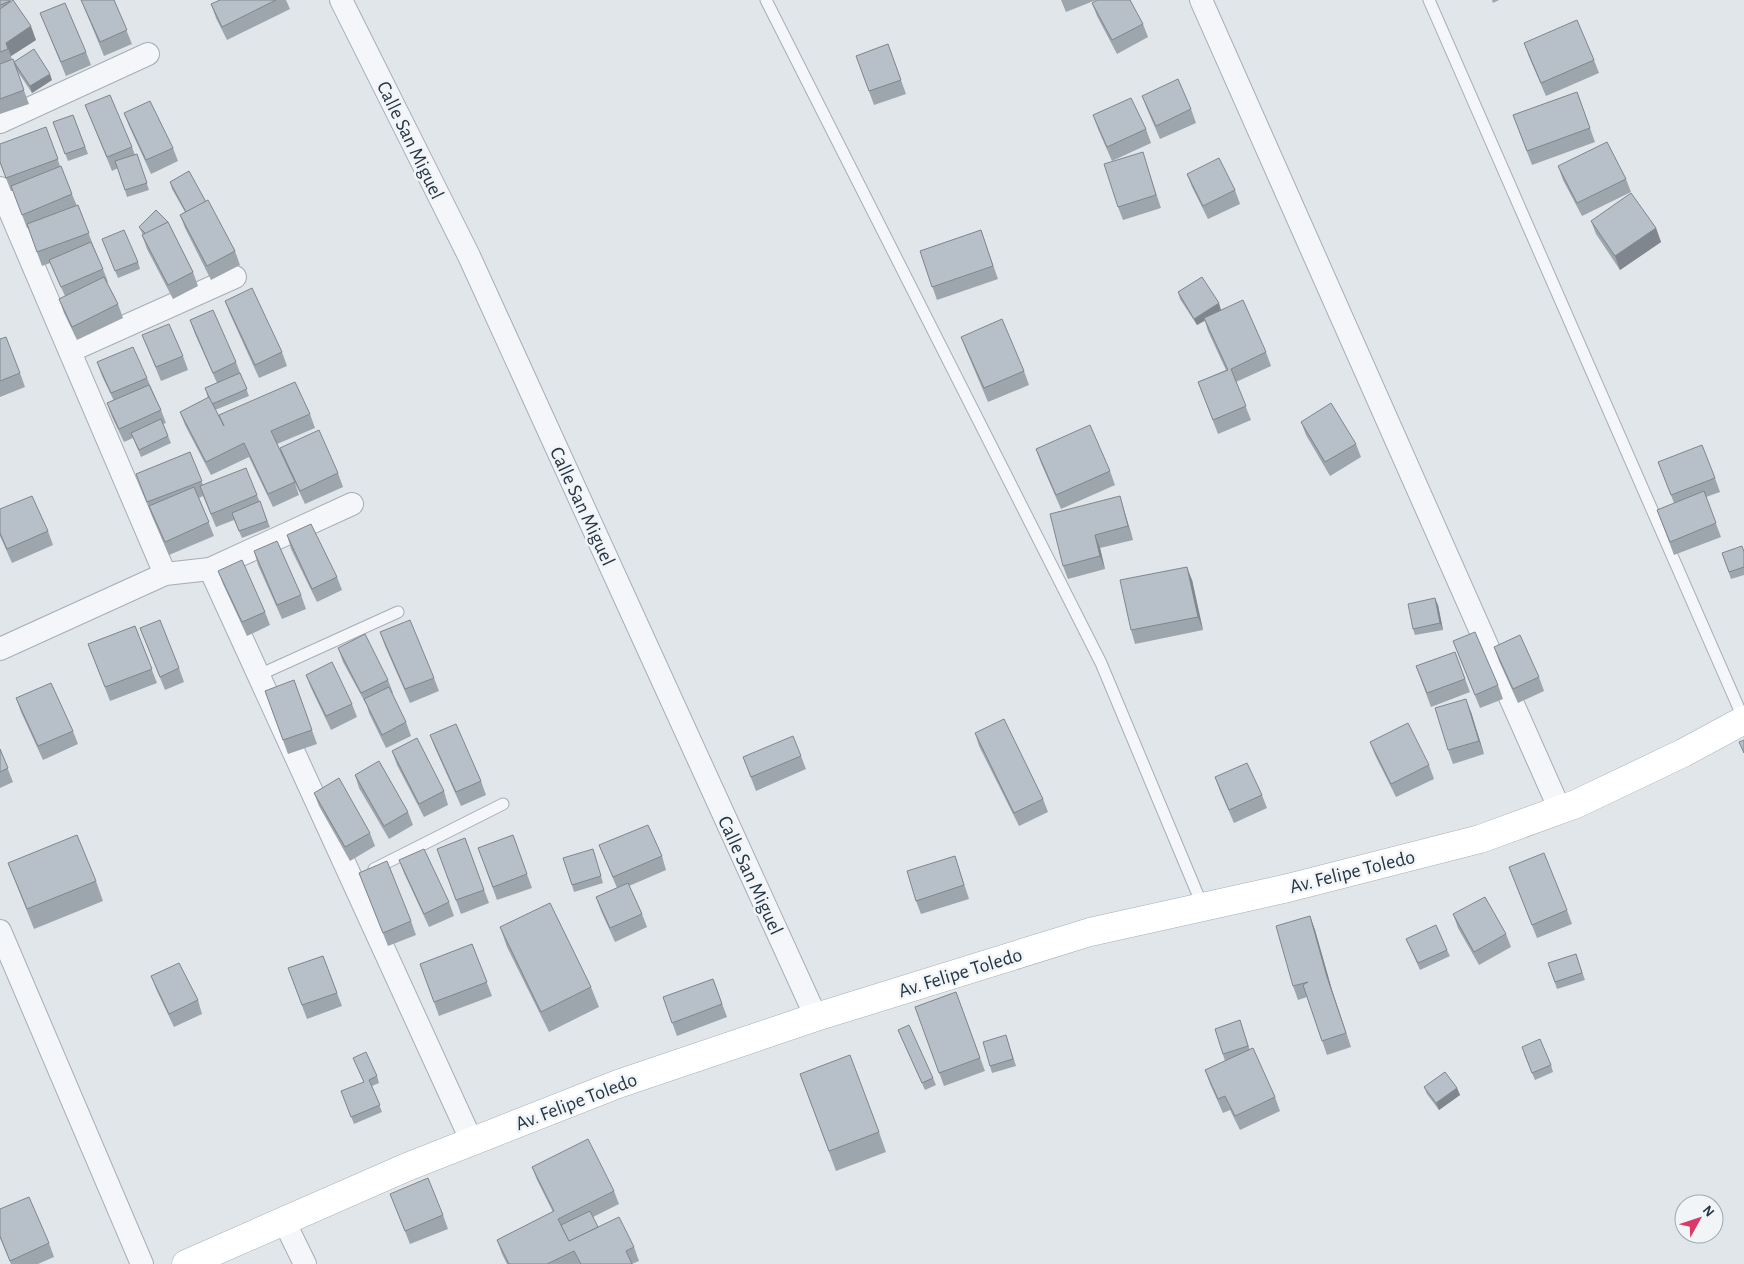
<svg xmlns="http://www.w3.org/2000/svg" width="1744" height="1264" font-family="'Alegreya Sans',sans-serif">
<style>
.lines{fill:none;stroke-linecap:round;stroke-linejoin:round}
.lane-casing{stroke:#a5aeb6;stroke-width:13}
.street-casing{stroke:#a5aeb6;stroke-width:24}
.secondary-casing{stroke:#a5aeb6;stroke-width:29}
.lane{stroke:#f4f6f9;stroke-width:11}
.street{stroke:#f4f6f9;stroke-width:22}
.secondary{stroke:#fff;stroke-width:28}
.wall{fill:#9da5ad}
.shaded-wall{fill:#80868d}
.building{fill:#b7c0c9;stroke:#80868d}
.labels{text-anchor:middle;stroke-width:5;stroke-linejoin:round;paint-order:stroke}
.street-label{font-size:20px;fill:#273644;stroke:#f1f5f8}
</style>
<rect width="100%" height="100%" fill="#e1e6eb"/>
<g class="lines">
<defs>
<g id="lane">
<path d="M766,0L1101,663L1203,907"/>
<path d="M1429,0L1744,720"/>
<path d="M259,675L398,612"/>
<path d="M374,869L503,804"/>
</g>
<g id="street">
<path d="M341,0L469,256L816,1017"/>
<path d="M1201,0L1560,810"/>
<path d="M0,122L148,54"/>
<path d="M0,188L165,574"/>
<path d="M70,351L235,277"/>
<path d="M210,569L472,1142"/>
<path d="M0,649L165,574L210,569L352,504"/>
<path d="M0,931L142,1264"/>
<path d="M284,1221L305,1264"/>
</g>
<path id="secondary" d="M186,1264L407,1167L618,1084L816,1017L1090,932L1288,888L1480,839L1576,804L1683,753L1744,720"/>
</defs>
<use href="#lane" class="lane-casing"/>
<use href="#street" class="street-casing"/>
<use href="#secondary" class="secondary-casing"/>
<use href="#lane" class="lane"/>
<use href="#street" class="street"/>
<use href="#secondary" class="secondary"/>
</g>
<g class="wall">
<path d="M0,0H10L36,40L11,56L12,60L14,62L52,80L32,93L16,69L29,104L0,114Z"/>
<path d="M81,0H114L132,44L104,56Z"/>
<path d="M220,0H286L290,9L227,40L216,18L211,4Z"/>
<path d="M1061,0H1096L1066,12Z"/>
<path d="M1492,0H1499L1493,3Z"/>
<path d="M1092,3L1143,24L1148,37L1117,54L1097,16Z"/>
<path d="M40,13L86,52L91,65L66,76Z"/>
<path d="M1524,43L1594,60L1599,73L1546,96L1529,57Z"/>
<path d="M888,44L906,94L874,105L856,56Z"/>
<path d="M1577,92L1595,142L1532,165L1513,115Z"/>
<path d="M1142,96L1191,109L1196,123L1160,139L1147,109Z"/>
<path d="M85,105L132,147L135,155L137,154L149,190L127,197L118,168L112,171Z"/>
<path d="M124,113L173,148L178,161L151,174L129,126Z"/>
<path d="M73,115L88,154L68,161L53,122Z"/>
<path d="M1093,115L1146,129L1151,143L1112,161L1098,129Z"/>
<path d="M46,127L60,166L77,206L78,205L93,245L103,269L108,282L107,283L118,304L123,318L77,340L64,313L59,299L65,296L50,263L42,266L28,228H27L13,191H11L0,163Z"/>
<path d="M1147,166L1161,208L1123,220L1118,207Z"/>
<path d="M1558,166L1626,179L1631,192L1582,216L1563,180Z"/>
<path d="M1187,174L1235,190L1240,204L1208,219L1192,187Z"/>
<path d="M170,182L206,202L235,251L240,265L211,280L185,228L180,215L185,212L172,189Z"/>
<path d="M1591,221L1656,228L1661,242L1620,270L1596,234Z"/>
<path d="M168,222L193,272L198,286L173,299L147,249L142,235H143L139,227Z"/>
<path d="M981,230L998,279L937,300L920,251Z"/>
<path d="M102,239L138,262L140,269L118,278Z"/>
<path d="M1178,292L1221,310L1266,352L1271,366L1236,382L1251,420L1218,434L1198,382L1226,370L1208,331L1205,321L1197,325L1180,299Z"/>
<path d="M225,301L282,352L287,366L259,378L230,314Z"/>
<path d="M190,320L236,362L249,396L215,410L224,426L310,414L315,428L277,444L285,461L280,448L338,473L343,487L305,504L295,483L299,495L273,507L249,457L211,475L185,425L180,412L208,398L205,388L217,383L195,334Z"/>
<path d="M142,335L183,356L188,370L161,381Z"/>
<path d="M961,337L1024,371L1029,385L988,402L966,350Z"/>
<path d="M0,339L20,373L25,387L0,397Z"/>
<path d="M97,362L147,378L161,410L166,423L163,424L171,443L141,457L133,438L124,442L112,417L107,403L114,401L102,376Z"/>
<path d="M1301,422L1356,444L1361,457L1330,476L1306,435Z"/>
<path d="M1036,449L1110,471L1115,485L1061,509L1041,463Z"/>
<path d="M190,452L203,485L257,495L270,527L242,538L234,520L216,527L203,496L199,498L214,536L169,555L152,516L136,474Z"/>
<path d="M1658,462L1715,478L1720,492L1706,497L1721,537L1674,555L1657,510L1674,503Z"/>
<path d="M1120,496L1124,510L1133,540L1100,548L1105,569L1068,579L1063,566Z"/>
<path d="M0,509L48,531L53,545L12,563L0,536Z"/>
<path d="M287,535L337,577L342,590L317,602L291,549Z"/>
<path d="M254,551L301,595L306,609L282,619L258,565Z"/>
<path d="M1744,552V575L1731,579L1722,553Z"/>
<path d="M218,571L265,612L270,625L247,636L223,584Z"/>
<path d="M1192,580L1203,630L1135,644L1131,630Z"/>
<path d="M1438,605L1443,630L1415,635L1413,629Z"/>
<path d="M135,626L157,683L110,701L88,644Z"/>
<path d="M140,628L179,668L184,682L165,690Z"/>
<path d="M380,632L434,678L439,691L410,703L385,646Z"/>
<path d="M1453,641L1498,685L1503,699L1480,708Z"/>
<path d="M1494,647L1539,677L1544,691L1518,703L1499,661Z"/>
<path d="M338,648L388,680L393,693L392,694L406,722L411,736L386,748L369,713L367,706L343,662Z"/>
<path d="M1455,652L1470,692L1431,707L1416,666Z"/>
<path d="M306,675L352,704L357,717L331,730L311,688Z"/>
<path d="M294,680L317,744L288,754L265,691Z"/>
<path d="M16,698L73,731L78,744L43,760L21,712Z"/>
<path d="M1471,712L1484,754L1453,764L1448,750Z"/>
<path d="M975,733L1043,799L1048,812L1019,826L979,746Z"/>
<path d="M430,735L481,781L486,795L461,806L435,748Z"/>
<path d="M1370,742L1429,765L1434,779L1396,797L1375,755Z"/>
<path d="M0,749L13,782L0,788Z"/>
<path d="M392,751L444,791L448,805L424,817L397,765Z"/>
<path d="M801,756L806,769L756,791L743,757Z"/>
<path d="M355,775L408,812L413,825L389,839L359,788Z"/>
<path d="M1215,777L1262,795L1267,808L1234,823L1220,791Z"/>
<path d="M314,793L370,833L375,846L350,861L319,806Z"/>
<path d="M513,835L532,888L497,900L478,848Z"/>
<path d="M465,838L489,903L461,914L437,849Z"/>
<path d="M599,845L662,856L666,870L629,886L642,914L647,927L615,942L601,911L596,897L617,888Z"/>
<path d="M595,856L603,883L574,892L572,885Z"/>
<path d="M955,856L969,899L921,914L916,901Z"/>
<path d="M399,860L449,902L454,916L429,927L404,873Z"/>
<path d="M8,863L96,881L103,901L34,929Z"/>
<path d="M1509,867L1567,910L1572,924L1537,938Z"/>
<path d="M359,873L411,921L416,935L388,946Z"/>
<path d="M1453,914L1506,934L1511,947L1479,965L1458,928Z"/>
<path d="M1310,916L1315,930L1332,990L1351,1047L1327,1055L1307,997L1298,1000L1293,986Z"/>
<path d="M500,927L591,987L599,1007L549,1032L507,947Z"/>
<path d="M1406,939L1447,950L1450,956L1420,970Z"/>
<path d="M472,944L492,996L439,1016L420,964Z"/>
<path d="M1576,954L1585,980L1557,989L1548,963Z"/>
<path d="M323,956L342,1006L307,1019L288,968Z"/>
<path d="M151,976L198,1000L202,1014L174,1027L156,989Z"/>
<path d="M713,979L727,1017L677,1036L663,997Z"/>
<path d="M956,992L985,1071L944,1086L915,1007Z"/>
<path d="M1240,1020L1250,1050L1275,1097L1280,1111L1240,1130L1230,1110L1223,1113L1210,1084L1205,1070L1229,1059L1225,1061L1215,1029Z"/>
<path d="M898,1030L933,1078L936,1085L925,1090Z"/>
<path d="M1006,1035L1016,1066L992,1073L990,1066Z"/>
<path d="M1524,1054L1551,1065L1553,1072L1535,1080Z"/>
<path d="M353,1058L377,1076L379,1083L372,1086L382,1112L354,1124L341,1091L364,1082Z"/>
<path d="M800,1074L879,1132L886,1152L836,1171Z"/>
<path d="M1424,1087L1457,1088L1460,1095L1439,1110L1427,1094Z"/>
<path d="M532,1167L614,1191L619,1204L593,1217L598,1227L634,1247L639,1261L632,1264H507L502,1254L497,1240L553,1212L537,1180Z"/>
<path d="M390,1194L443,1215L448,1229L410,1244Z"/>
<path d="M0,1209L49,1243L54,1257L38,1264H11L0,1238Z"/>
</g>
<g class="shaded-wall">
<path d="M31,26L36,40L11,56L6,43Z"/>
<path d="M50,74L52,80L32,93L30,86Z"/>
<path d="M1656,228L1661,242L1620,270L1615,256Z"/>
<path d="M1219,303L1221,310L1197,325L1194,319Z"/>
<path d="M1120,496L1124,510L1133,540L1128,526Z"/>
<path d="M1095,535L1100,548L1105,569L1100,556Z"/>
<path d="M1187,567L1192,580L1203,630L1198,617Z"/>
<path d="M1435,598L1438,605L1443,630L1440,623Z"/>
<path d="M1466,699L1471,712L1484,754L1479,741Z"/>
<path d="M1310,916L1315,930L1332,990L1351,1047L1327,977Z"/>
<path d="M1457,1088L1460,1095L1439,1110L1436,1103Z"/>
</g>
<g class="building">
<path d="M0,0H10V1L0,5Z"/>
<path d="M13,0L31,26L6,43L8,49L0,52V9Z"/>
<path d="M81,0H114L127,30L100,42Z"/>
<path d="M220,0H276L222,27L211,4Z"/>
<path d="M1097,0H1130L1143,24L1112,40L1092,3Z"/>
<path d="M65,3L86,52L61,62L40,13Z"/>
<path d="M1577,20L1594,60L1541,83L1524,43Z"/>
<path d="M888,44L901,80L869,91L856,56Z"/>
<path d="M34,49L50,74L30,86L14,62Z"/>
<path d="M13,59L24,90L0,99V64Z"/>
<path d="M1178,79L1191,109L1156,126L1142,96Z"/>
<path d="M1577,92L1590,128L1527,151L1513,115Z"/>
<path d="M110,95L132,147L107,157L85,105Z"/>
<path d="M1131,98L1146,129L1107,147L1093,115Z"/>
<path d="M150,101L173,148L146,160L124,113Z"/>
<path d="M73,115L85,147L65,154L53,122Z"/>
<path d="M46,127L58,159L6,178L0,162V144Z"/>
<path d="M1607,142L1626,179L1577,203L1558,166Z"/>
<path d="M1143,152L1156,195L1118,207L1104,164Z"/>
<path d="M137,154L147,183L125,190L115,161Z"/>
<path d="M1219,158L1235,190L1203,206L1187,174Z"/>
<path d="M61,166L72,194L22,215L11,186Z"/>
<path d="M189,171L206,202L186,212L170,182Z"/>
<path d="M1631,193L1656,228L1615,256L1591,221Z"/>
<path d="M208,200L235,251L207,266L180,215Z"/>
<path d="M78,205L89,233L37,252L27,224Z"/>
<path d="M156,210L168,222L146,234L139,227Z"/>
<path d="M168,222L193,272L168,285L142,235Z"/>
<path d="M124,230L138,262L115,271L102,239Z"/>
<path d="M981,230L993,266L932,287L920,251Z"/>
<path d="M91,242L103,269L61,287L49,260Z"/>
<path d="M104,277L118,304L72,327L59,299Z"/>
<path d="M1202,277L1219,303L1194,319L1178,292Z"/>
<path d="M252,288L282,352L255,365L225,301Z"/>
<path d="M1243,300L1266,352L1231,369L1246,406L1213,420L1198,382L1228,370L1204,318Z"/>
<path d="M213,310L236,362L213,373L190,320Z"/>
<path d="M1002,319L1024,371L984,388L961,337Z"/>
<path d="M169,324L183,356L156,367L142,335Z"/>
<path d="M6,337L20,373L0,381V339Z"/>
<path d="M133,347L147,378L111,393L97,362Z"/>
<path d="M240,373L247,389L212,404L205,388Z"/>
<path d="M295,382L310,414L271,431L295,482L268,494L244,443L206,462L180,412L209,397L224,426L219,415Z"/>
<path d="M149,385L161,410L119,429L107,403Z"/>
<path d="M1331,403L1356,444L1325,462L1301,422Z"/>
<path d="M161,419L168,436L139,450L131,433Z"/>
<path d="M1090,425L1110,471L1056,495L1036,449Z"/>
<path d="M319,430L338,473L300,491L280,448Z"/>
<path d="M1702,445L1715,478L1671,495L1658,462Z"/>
<path d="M190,452L202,481L147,502L136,474Z"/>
<path d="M246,468L257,495L211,514L200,486Z"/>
<path d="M194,487L209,522L165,542L149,506Z"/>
<path d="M1704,491L1716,523L1670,542L1657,510Z"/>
<path d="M32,496L48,531L7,549L0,533V509Z"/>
<path d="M1120,496L1128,526L1095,535L1100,556L1063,566L1050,514Z"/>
<path d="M260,501L267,521L239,531L232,513Z"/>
<path d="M311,524L337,577L312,589L287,535Z"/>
<path d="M277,541L301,595L277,605L254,551Z"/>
<path d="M1742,546L1744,552V567L1729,572L1722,553Z"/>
<path d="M242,560L265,612L242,622L218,571Z"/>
<path d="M1187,567L1198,617L1131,630L1120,580Z"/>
<path d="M1435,598L1440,623L1413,629L1408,604Z"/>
<path d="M160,620L179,668L160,677L140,628Z"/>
<path d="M410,620L434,678L405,689L380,632Z"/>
<path d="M135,626L152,669L105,687L88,644Z"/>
<path d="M1475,632L1498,685L1475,695L1453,641Z"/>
<path d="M365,634L388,680L361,693L338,648Z"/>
<path d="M1520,635L1539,677L1513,689L1494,647Z"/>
<path d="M1455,652L1465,679L1427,693L1416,666Z"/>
<path d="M332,662L352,704L326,716L306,675Z"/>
<path d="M294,680L312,730L283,740L265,691Z"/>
<path d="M51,683L73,731L38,746L16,698Z"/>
<path d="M389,687L406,722L382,735L364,699Z"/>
<path d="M1466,699L1479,741L1448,750L1435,708Z"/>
<path d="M1004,719L1043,799L1014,813L975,733Z"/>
<path d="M1408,723L1429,765L1391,784L1370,742Z"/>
<path d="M456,724L481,781L456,792L430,735Z"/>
<path d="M793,736L801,756L751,777L743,757Z"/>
<path d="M417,738L444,791L419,804L392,751Z"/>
<path d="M1744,740V753L1739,742Z"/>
<path d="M0,749L8,768L0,772Z"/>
<path d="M379,761L408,812L384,826L355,775Z"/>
<path d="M1247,763L1262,795L1229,810L1215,777Z"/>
<path d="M339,778L370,833L345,847L314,793Z"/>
<path d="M648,825L662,856L613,877L599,845Z"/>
<path d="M77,835L96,881L27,909L8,863Z"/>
<path d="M513,835L527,874L493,887L478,848Z"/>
<path d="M465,838L484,890L456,900L437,849Z"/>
<path d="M424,849L449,902L424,914L399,860Z"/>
<path d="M593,849L601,876L572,885L563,858Z"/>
<path d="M1544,853L1567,910L1532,925L1509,867Z"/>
<path d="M955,856L964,885L916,901L907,871Z"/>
<path d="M387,861L411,921L383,933L359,873Z"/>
<path d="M628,883L642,914L610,928L596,897Z"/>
<path d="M1485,897L1506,934L1474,952L1453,914Z"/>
<path d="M550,903L591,987L541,1012L500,927Z"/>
<path d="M1310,916L1327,977L1346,1033L1322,1041L1303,985L1308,982L1293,986L1276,926Z"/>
<path d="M1436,925L1447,950L1418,963L1406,939Z"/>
<path d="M472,944L487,982L434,1002L420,964Z"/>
<path d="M1576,954L1582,973L1555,982L1548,963Z"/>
<path d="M323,956L337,993L302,1005L288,968Z"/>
<path d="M179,963L198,1000L169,1014L151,976Z"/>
<path d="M713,979L722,1004L672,1023L663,997Z"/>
<path d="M956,992L980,1058L939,1073L915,1007Z"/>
<path d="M1240,1020L1248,1046L1223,1054L1215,1029Z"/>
<path d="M909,1025L933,1078L922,1083L898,1030Z"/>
<path d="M1006,1035L1013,1059L990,1066L983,1042Z"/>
<path d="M1540,1039L1551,1065L1532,1073L1522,1047Z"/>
<path d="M1253,1048L1275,1097L1235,1116L1225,1096L1218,1099L1205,1070Z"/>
<path d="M366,1052L377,1076L369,1080L380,1105L351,1117L341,1091L364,1082L353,1058Z"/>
<path d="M850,1055L879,1132L829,1151L800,1074Z"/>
<path d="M1445,1072L1457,1088L1436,1103L1424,1087Z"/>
<path d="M588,1139L614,1191L558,1219L569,1241L619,1217L634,1247L626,1251L632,1264H581L574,1251L547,1264H509L497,1240L554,1211L532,1167Z"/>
<path d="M428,1178L443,1215L405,1231L390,1194Z"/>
<path d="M29,1197L49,1243L10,1261L0,1236V1209Z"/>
<path d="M590,1211L598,1227L569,1241L561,1225Z"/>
</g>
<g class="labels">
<g class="street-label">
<text transform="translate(411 140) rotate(64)" y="7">Calle San Miguel</text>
<text transform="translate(583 506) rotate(65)" y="7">Calle San Miguel</text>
<text transform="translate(1352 871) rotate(-14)" y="7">Av. Felipe Toledo</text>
<text transform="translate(751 875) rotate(65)" y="7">Calle San Miguel</text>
<text transform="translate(960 972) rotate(-17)" y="7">Av. Felipe Toledo</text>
<text transform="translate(576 1101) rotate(-21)" y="7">Av. Felipe Toledo</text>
</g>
</g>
<g transform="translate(1699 1219) rotate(50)"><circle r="24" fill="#f1f5f8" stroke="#a0a9b0"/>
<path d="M0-4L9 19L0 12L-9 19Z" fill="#db3a69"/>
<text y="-8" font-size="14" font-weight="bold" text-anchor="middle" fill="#273644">N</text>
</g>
</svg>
